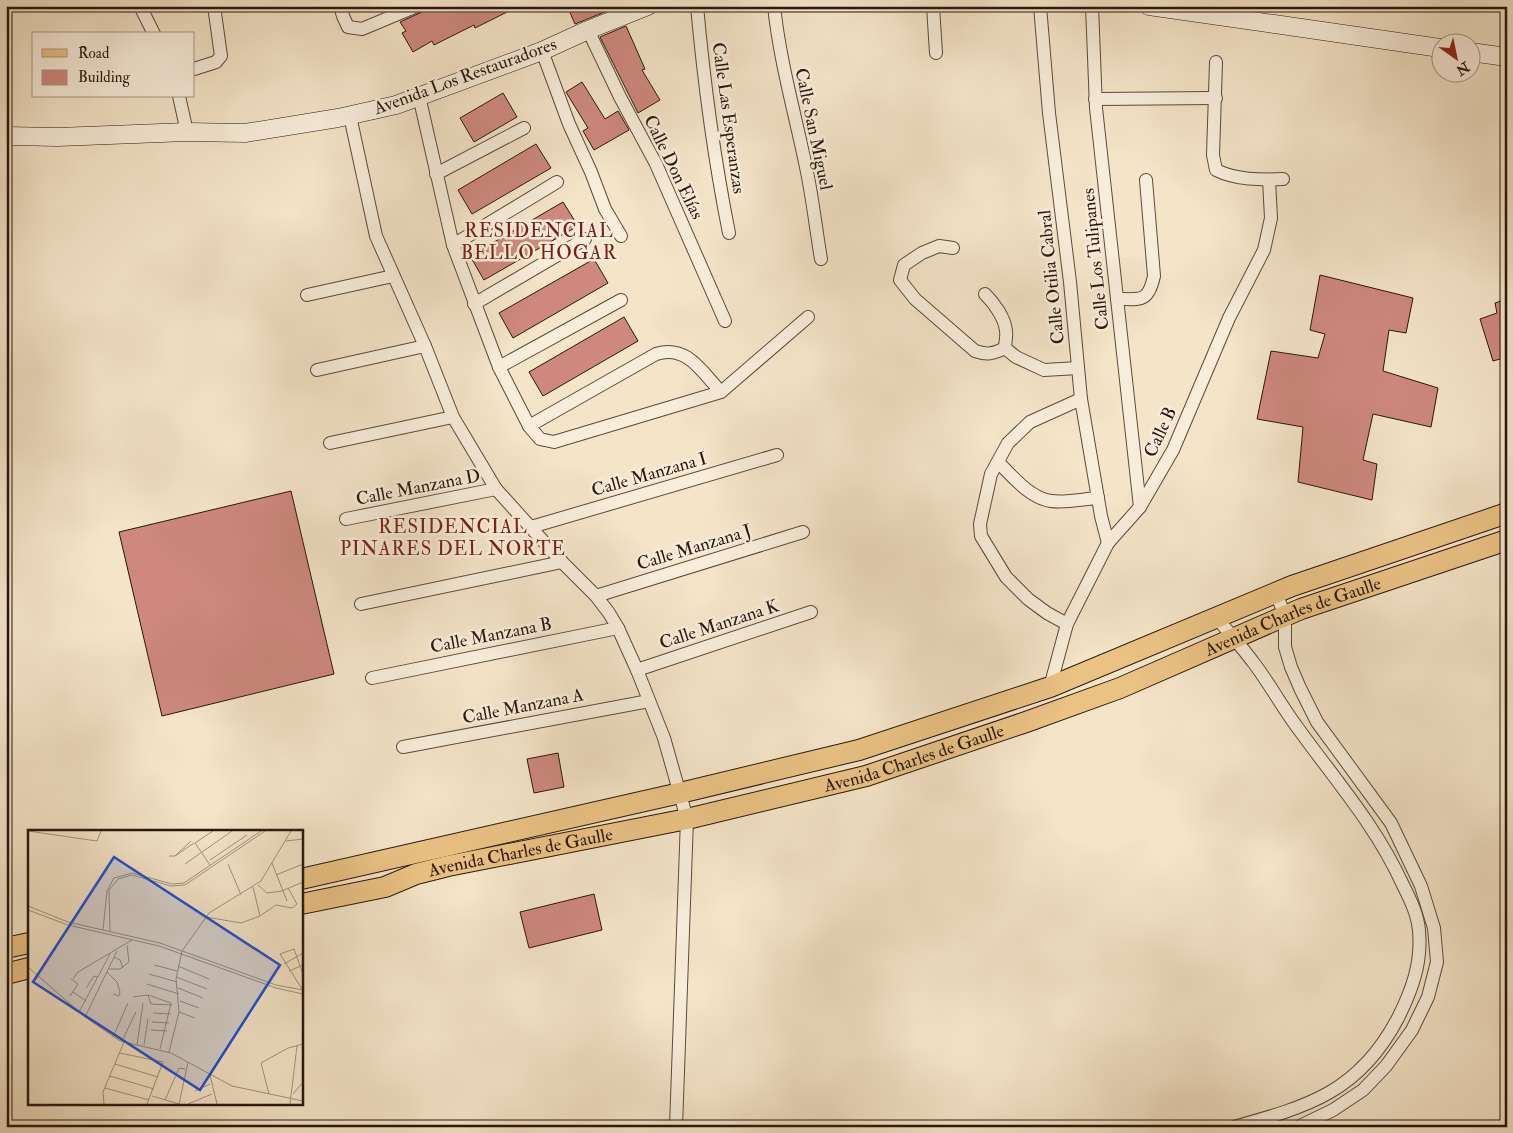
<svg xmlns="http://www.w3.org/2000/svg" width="1513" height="1133" font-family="'IM FELL Double Pica',serif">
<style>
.building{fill:#ce887e;stroke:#28170c}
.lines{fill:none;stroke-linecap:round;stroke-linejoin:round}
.street-casing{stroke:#5b4a3b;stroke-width:14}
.secondary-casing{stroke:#28170c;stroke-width:19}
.primary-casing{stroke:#28170c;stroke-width:22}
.street{stroke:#f8eddb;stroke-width:12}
.secondary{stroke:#f8eddb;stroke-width:18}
.primary{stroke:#eac284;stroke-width:20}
.labels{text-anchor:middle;stroke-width:5;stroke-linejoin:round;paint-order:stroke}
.street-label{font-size:18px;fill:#28170c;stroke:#f8eddb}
.neighbourhood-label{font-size:19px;letter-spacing:1px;fill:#7a1f14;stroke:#f8eddb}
.inset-road{fill:none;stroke:#a2927d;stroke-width:1}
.view{fill:#1d4ed8;fill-opacity:0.15;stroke:#1d4ed8;stroke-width:2.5}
.inset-edge{fill:none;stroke:#28170c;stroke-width:2.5}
</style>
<rect width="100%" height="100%" fill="#f4e4c8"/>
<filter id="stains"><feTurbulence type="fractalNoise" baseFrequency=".004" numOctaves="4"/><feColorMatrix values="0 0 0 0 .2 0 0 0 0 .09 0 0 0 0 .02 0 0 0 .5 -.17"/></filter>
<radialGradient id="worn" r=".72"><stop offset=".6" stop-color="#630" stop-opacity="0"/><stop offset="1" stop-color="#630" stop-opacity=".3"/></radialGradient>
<g class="building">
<path d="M435,6H519L475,28L474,25L434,45L432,41L413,52L402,33L406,31L400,22Z"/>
<path d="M575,6H617V7L575,24L568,8Z"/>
<path d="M626,26L645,69L642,70L660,100L638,113L600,37Z"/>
<path d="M582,82L605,119L618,111L629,130L594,150L583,131L588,128L566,92Z"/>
<path d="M503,93L517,117L474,142L460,118Z"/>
<path d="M536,144L551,168L472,214L458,190Z"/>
<path d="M563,202L578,226L484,280L470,256Z"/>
<path d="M594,259L608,283L513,338L499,313Z"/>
<path d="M1320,275L1413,298L1406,333L1389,330L1383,371L1438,388L1431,427L1373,414L1363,460L1377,464L1372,500L1298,482L1303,427L1257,419L1271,351L1318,358L1325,334L1310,330Z"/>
<path d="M1507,299V357L1493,361L1480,319L1497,313L1495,303Z"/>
<path d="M624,317L638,341L543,396L529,372Z"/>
<path d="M291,491L334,674L162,716L119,532Z"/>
<path d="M558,753L564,787L534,793L527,759Z"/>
<path d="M594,894L602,930L529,948L520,912Z"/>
</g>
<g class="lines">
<defs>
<g id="street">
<path d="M140,6L154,34"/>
<path d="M340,6L343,16L348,27L362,29L417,6"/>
<path d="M697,6C704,83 714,158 729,233"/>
<path d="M774,6C780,63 796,117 807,172C813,201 816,230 821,259"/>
<path d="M933,6L936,53"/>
<path d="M1040,6L1049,113L1070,282L1081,399L1101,516L1108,543"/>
<path d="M1092,6L1096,108L1140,507"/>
<path d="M588,30L620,97L656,164L725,321"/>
<path d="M542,51L569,124L591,172L605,209L621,236"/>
<path d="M1216,62L1213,155L1216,170C1236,180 1261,180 1283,179"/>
<path d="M194,69L216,62L221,56L214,6"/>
<path d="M179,96L187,132"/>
<path d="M419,96L453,245L499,367L529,426L540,439L554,442L721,392L808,317"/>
<path d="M1095,99L1216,98"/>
<path d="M350,116L376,236L425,346L453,417L496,489L562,562L596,596L609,613L618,628L637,670L664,738L687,819L676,1127"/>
<path d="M436,174L524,128"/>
<path d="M453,245L557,182"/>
<path d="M953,248L939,246L922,253L904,265L900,280L915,299L975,351C987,355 993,354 1005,348L1016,357L1044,370L1078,368"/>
<path d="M985,294C994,303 1005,318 1006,331C1007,336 1005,343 1005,348"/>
<path d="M307,295L393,276"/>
<path d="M1117,299C1141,299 1148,303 1154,276L1146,180"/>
<path d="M474,304L585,239"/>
<path d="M499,367L621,300"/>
<path d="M317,370L425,346"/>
<path d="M529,426L656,354C687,344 702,372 721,392"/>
<path d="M330,443L453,417"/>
<path d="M998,462C1012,476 1030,498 1051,501C1066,503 1083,499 1098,498"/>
<path d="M346,519L496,489"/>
<path d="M531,527L777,455"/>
<path d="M1276,593L1285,616V647L1291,667L1300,688L1317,722L1391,823L1421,886L1434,928L1437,962L1428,997L1412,1030L1386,1066L1363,1090L1333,1110L1298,1127"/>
<path d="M596,596L803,532"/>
<path d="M361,604L562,562"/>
<path d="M1217,618C1229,633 1242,647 1253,662C1270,684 1283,709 1300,731C1337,782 1376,826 1403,885C1410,899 1418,915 1419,931C1422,963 1412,990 1398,1018C1359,1092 1309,1106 1234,1127"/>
<path d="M1067,624L1047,613L1028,599L1006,577L981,536L980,524L991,474L1008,443L1030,422L1081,399"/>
<path d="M637,670L811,612"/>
<path d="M372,678L618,628"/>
<path d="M1050,687L1067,624L1108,543L1140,507L1173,450L1229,318L1264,250L1271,218L1269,180"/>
<path d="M403,747L649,701"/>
</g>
<g id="secondary">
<path d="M1149,6L1440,48"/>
<path d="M1470,52L1507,57"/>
<path d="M6,136L58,137L187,132L245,133L338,118L396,105L542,51L588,30L648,6"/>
</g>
<g id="primary">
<path d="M301,879L680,793L859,750L1050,687L1292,586L1507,513"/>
<path id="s1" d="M301,904L385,887L416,874L448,866L687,819L866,776L1026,722L1120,688L1301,609L1507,540"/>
<path d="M6,948L29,943"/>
<path d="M6,974L29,968"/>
</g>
</defs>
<use href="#street" class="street-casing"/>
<use href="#secondary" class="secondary-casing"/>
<use href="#primary" class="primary-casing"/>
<use href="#street" class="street"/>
<use href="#secondary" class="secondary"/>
<use href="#primary" class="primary"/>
</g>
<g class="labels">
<g class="street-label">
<text transform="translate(465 76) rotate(-20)" y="6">Avenida Los Restauradores</text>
<text transform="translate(729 118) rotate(82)" y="6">Calle Las Esperanzas</text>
<text transform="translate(814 129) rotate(78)" y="6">Calle San Miguel</text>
<text transform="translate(674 167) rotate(64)" y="6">Calle Don Elías</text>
<text transform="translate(1095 259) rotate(-96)" y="6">Calle Los Tulipanes</text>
<text transform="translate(1051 277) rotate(-96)" y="6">Calle Otilia Cabral</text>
<text transform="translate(1160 432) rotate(-65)" y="6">Calle B</text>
<text transform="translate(649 474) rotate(-16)" y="6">Calle Manzana I</text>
<text transform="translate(418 487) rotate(-11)" y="6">Calle Manzana D</text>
<text transform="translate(694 547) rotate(-17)" y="6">Calle Manzana J</text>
<text dy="6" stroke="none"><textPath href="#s1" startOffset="1036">Avenida Charles de Gaulle</textPath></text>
<text transform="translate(719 624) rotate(-18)" y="6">Calle Manzana K</text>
<text transform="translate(491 635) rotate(-11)" y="6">Calle Manzana B</text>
<text transform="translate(523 706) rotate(-11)" y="6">Calle Manzana A</text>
<text dy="6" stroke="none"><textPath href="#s1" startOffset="631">Avenida Charles de Gaulle</textPath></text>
<text dy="6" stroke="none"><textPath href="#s1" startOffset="226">Avenida Charles de Gaulle</textPath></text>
</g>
<g class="neighbourhood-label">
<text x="539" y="237">RESIDENCIAL<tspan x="539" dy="22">BELLO HOGAR</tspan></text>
<text x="453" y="533">RESIDENCIAL<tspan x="453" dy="22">PINARES DEL NORTE</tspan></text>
</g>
</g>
<g transform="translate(28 830)">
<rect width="275" height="275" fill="#f4e4c8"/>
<path class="inset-road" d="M0,1L69,11L73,1M258,11L275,9M141,26H147L166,13M147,26L163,11M182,30L219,5M244,33L259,71M157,34L204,1M200,34L213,65M182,35L167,13L185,1M248,45L275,34M230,55L239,63L254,61L275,52M225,57L232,86L248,75L264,78L269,74L260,58M0,76L40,92L132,113L248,155L275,160M0,80L40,95L131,116L248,158L275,164M178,87L213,93L232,86M75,100L79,61L86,48L104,43L144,54L156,53L233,1M82,101L81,60L90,49L104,45L143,56L157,55L237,1M86,127L92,130L95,138M256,134L275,123M126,135L149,141M150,136L181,149M0,137L57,187L92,211L143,223L204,256L275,271M81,139H92L101,132L99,115M261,141L275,135M79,142L89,152L92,162L91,166L85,164M121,144L149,152M148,147L179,159M45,149L50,142L104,110M119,154L151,164M58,158L66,146L70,147M150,158L175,168M274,159L252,124L266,119L275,144M45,162L58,171M120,165L123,174L144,175M42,166L50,154L43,149M105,167L120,165L143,173L132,219M152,171L171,178M51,182L82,124M151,182L167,188M125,183L143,184M57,187L89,121M124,192L141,193M123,200L139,201M85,207L100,173M94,211L108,182M109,215L115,173M116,215L120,189M141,222L151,182L148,149L154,121L181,83L233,51L263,1M92,223L135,232L119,274M87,234L130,247M182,245L189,274M82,246L126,259M77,258L121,270M167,261L182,254M241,264L233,233L260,218L275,214M265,264L275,252M124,266L151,274M137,270L151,238L157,239M76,274L75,262L96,212M151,274L160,232M160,274L184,264M262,274L269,216"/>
<path class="view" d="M86,27L252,135L172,260L5,152Z"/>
<rect width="275" height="275" class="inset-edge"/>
</g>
<rect width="1513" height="1133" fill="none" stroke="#f4e4c8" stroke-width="25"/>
<rect x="8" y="8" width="1498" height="1118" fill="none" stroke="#28170c" stroke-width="2.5"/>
<rect x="12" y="12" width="1488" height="1108" fill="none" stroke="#28170c"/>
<rect x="32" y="32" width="162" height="65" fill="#f8eddb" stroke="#a59788"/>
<rect x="42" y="49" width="25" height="8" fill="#eac284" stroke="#a59788"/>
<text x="78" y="58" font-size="15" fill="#28170c">Road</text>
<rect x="42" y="70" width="25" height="15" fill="#ce887e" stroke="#a59788"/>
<text x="78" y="82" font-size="15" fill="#28170c">Building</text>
<g transform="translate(1456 58) rotate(147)"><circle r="24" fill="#f8eddb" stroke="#a59788"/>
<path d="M0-4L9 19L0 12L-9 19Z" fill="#8f2418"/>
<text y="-8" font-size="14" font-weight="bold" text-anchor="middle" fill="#28170c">N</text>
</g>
<rect width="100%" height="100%" filter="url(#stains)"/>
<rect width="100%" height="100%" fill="url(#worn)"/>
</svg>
